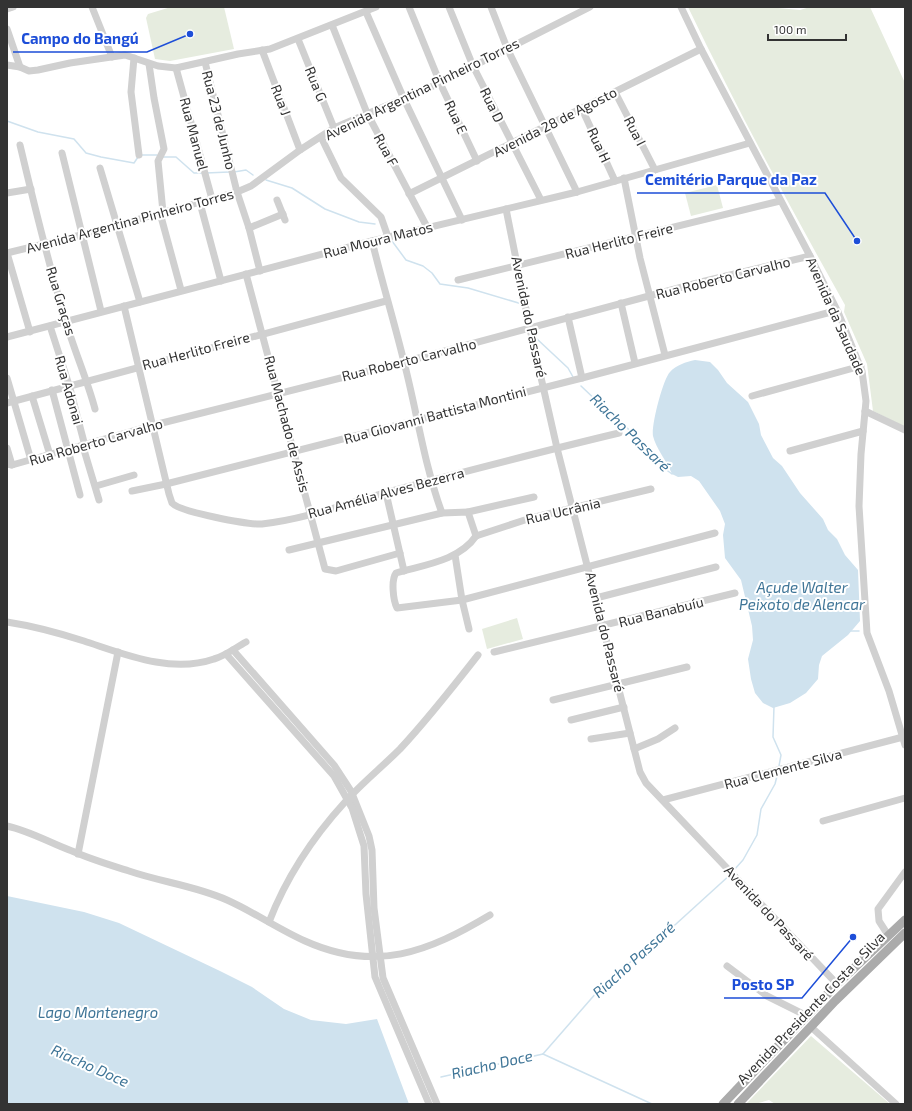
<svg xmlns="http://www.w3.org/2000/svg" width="912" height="1111" font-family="'Exo 2',sans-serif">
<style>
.green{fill:#e6ecdf}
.water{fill:#cfe2ee}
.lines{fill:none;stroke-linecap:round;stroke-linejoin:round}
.stream{stroke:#cfe2ee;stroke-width:1.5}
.minor{stroke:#d0d0d0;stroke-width:7}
.major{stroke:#ababab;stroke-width:9}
.labels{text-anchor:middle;stroke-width:4;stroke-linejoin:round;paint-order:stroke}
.street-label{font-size:14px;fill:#333;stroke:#fff}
.water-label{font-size:15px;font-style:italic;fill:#3f7597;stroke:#fff}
.leader{fill:none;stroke:#1d4ed8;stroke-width:1.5}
.callout-dot{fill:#1d4ed8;stroke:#fff;stroke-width:1.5}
.callout-label{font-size:15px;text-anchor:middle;font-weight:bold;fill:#1d4ed8;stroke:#fff;stroke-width:4;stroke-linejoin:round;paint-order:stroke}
</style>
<rect width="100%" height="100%" fill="#fff"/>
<g class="green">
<path d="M171,7H224L234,49L170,61L155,59L146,18L148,14Z"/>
<path d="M688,7H767L800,10L810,7H870L905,83V427L873,411L867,364L844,312L845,305C790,207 737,109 688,7Z"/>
<path d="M717,185L723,208L691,216L685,193Z"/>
<path d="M517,618L523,639L487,649L482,629Z"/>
<path d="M811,1036L890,1104H775L769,1100L755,1104H746Z"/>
</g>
<g class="water">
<path d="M695,360L710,362L718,370L727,383L748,402L759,424L761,435L773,458L782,466L800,493L823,519L828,530L837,539L845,555L858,570L860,621L848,635L822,656L819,665L818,679L806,693L790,703L773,708L763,703L755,693L751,679L748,659L753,640L752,626L741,580L725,558L723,535L725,524L720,511L699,481L691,476L678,477L672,474C667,461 656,449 653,436C651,426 663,379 670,372C676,365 686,362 695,360Z"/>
<path d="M7,896L84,912L119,923L220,971L252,987L284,1009L311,1020L346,1024L377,1019L409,1104H7Z"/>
</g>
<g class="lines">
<g class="stream">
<path d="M7,121L38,132L74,139L86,153L101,157L134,163L138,157"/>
<path d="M142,155H157"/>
<path d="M163,157H176L194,173H203"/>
<path d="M234,172L246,170L253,175"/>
<path d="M206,173L229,172"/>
<path d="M266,180L292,188L325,209L359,222L375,224"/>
<path d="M392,241L406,260L423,266L432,273L440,284L468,288L522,304"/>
<path d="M537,339L568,368L573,377"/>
<path d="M581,386L600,404L621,421L647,450L655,456L661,466L672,474"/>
<path d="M851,631H859"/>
<path d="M774,706L773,737L781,755L779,766"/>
<path d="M734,870L743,860L757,835L761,809L775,784L778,772"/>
<path d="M543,1054L604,984L676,924L731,874"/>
<path d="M543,1054L652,1104"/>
<path d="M441,1077L543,1054"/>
</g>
<g class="minor">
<path d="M92,7L112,57"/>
<path d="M409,7L440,83L477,161"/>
<path d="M449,7L473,66L541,200"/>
<path d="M491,7L507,48L577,192"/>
<path d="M681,7L701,49L810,256L838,312L862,371L866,401L861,454L859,506L867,633L889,691L905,745"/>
<path d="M7,9L13,7"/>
<path d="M366,12L404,99L462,220"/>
<path d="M332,25L367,113L427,227"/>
<path d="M7,29L20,67"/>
<path d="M298,39L334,128"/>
<path d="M262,50L300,150"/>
<path d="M134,58L131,92L139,155"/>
<path d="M205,62L237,192L249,228L260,271"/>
<path d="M149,64L154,98L164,149L158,161L163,212"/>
<path d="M7,65L20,67L29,71L38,70L70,63L125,55L158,66L176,68L238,54L270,49L376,7"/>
<path d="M176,68L212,199"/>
<path d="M615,92L655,170"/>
<path d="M582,109L615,181"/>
<path d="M321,137L341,178L381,217L388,237"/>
<path d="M20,145C34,204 48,262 65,319C74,350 87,379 95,409"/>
<path d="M62,153L101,311"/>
<path d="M100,168L140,302"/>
<path d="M624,178L640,258L665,355"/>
<path d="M7,193L31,189"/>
<path d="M409,194L701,49"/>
<path d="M277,200L285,220"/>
<path d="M200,203L221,281"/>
<path d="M506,209L530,329L557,448L640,772L646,783L837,984"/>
<path d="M160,213L181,290"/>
<path d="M249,228L283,214"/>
<path d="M372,241C382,282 394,321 404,362C417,412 424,464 442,513"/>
<path d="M7,253L81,235L237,192L251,186L300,150L334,128L440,83L590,7"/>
<path d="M7,253L30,332"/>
<path d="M246,274L325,569L336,571L400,553"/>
<path d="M458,280L780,201"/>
<path d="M621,303L635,363"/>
<path d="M124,306L169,494L172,503C180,512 249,525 262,524C306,519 348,503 391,491C467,471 543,451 619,433"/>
<path d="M568,317L582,378"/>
<path d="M50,326L69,385L85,446L84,450L99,500"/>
<path d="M7,337L372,241L577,192L750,143"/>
<path d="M7,378L31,460"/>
<path d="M52,390L80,495"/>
<path d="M32,396L50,455"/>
<path d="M752,396L861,366"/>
<path d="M7,403L386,301"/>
<path d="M865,411L905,430"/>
<path d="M7,448L12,465"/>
<path d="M790,451L863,431"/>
<path d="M7,464L12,465L154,425L404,362L701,282L810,256"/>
<path d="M96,486L134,475"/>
<path d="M132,491L166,484L582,378L831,312H838"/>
<path d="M386,493L404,571"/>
<path d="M468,512L534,497"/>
<path d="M476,536C459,561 423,565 396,573C391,580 393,600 397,608L462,600L715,533"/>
<path d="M476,536L531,518L651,489"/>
<path d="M289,550L442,513L468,512L476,536"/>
<path d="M455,555L462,600L469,629"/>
<path d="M596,598L716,567"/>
<path d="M7,622C33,626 59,633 84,641C124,654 171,674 214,659C225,656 235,648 246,642"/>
<path d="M233,650L334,765L351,791L369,836L372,850L374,908L383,978L437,1104"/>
<path d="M494,652L735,593"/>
<path d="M226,654L334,776L352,808L364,846L366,894L375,977L429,1104"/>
<path d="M553,700L687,667"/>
<path d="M571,720L624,707"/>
<path d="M591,739L630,733"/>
<path d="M634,749L658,739L675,728"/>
<path d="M663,800L903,737"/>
<path d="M823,821L905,798"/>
<path d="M7,826C30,831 50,843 72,851C90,859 110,865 129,871C161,882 196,886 227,900C254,912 278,929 305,941C376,973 428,952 490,915"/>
<path d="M78,854L118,652"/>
<path d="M269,922C286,878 314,836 345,802C362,783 382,767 400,749C428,719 453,687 478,655"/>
<path d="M888,935L879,921L878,909L905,872"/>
<path d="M727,966L767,996L807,1016"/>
<path d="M811,1027L896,1104"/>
</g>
<g class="major">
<path d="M723,1104L837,984L905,920"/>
<path d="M738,1104L835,1001L905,933"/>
</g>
</g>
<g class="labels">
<g class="street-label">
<text transform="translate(316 84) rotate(68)" y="5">Rua G</text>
<text transform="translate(422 89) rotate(-26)" y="5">Avenida Argentina Pinheiro Torres</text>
<text transform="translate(281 100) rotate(69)" y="5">Rua J</text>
<text transform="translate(492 105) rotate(64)" y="5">Rua D</text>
<text transform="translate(456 117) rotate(65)" y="5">Rua E</text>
<text transform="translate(219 120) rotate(76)" y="5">Rua 23 de Junho</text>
<text transform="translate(555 122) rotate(-27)" y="5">Avenida 28 de Agosto</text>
<text transform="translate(635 131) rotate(63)" y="5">Rua I</text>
<text transform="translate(194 134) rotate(75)" y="5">Rua Manuel</text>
<text transform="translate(599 145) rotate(65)" y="5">Rua H</text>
<text transform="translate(386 150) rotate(62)" y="5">Rua F</text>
<text transform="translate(130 221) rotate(-15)" y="5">Avenida Argentina Pinheiro Torres</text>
<text transform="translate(378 240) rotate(-14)" y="5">Rua Moura Matos</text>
<text transform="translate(619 241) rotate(-14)" y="5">Rua Herlito Freire</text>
<text transform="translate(723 278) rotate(-14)" y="5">Rua Roberto Carvalho</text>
<text transform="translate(61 301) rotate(73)" y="5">Rua Graças</text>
<text transform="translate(836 316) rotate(66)" y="5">Avenida da Saudade</text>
<text transform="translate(529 317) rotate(78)" y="5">Avenida do Passaré</text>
<text transform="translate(196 351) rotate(-15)" y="5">Rua Herlito Freire</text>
<text transform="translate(409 360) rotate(-14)" y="5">Rua Roberto Carvalho</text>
<text transform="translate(69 390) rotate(74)" y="5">Rua Adonai</text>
<text transform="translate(435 415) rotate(-15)" y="5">Rua Giovanni Battista Montini</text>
<text transform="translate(287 424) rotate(75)" y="5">Rua Machado de Assis</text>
<text transform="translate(96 442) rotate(-16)" y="5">Rua Roberto Carvalho</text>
<text transform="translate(386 493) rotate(-15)" y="5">Rua Amélia Alves Bezerra</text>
<text transform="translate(563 511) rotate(-13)" y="5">Rua Ucrânia</text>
<text transform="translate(661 612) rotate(-14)" y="5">Rua Banabuíu</text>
<text transform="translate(605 632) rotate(76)" y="5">Avenida do Passaré</text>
<text transform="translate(783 769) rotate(-15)" y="5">Rua Clemente Silva</text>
<text transform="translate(769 913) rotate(47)" y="5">Avenida do Passaré</text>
<text transform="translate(811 1008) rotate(-46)" y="5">Avenida Presidente Costa e Silva</text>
</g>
<g class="water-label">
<text transform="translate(630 433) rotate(44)" y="5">Riacho Passaré</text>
<text x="802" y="593">Açude Walter<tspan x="802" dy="17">Peixoto de Alencar</tspan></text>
<text transform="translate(634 960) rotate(-42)" y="5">Riacho Passaré</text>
<text x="98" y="1018">Lago Montenegro</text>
<text transform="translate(492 1065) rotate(-13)" y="5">Riacho Doce</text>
<text transform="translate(90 1066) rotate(24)" y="5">Riacho Doce</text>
</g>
</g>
<path class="leader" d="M190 34L147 52H13M857 241L825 193H637M853 937L802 998H724"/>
<g class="callout-dot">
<circle cx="190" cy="34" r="4"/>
<circle cx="857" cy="241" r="4"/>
<circle cx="853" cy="937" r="4"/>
</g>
<g class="callout-label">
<text x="80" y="44">Campo do Bangú</text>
<text x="731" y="185">Cemitério Parque da Paz</text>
<text x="763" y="990">Posto SP</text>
</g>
<rect width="912" height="1111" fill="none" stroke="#333333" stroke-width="16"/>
<path d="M768 34v6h78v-6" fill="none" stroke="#333333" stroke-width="2"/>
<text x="774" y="34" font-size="12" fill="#333333" stroke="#ffffff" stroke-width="3" paint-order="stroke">100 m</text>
</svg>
